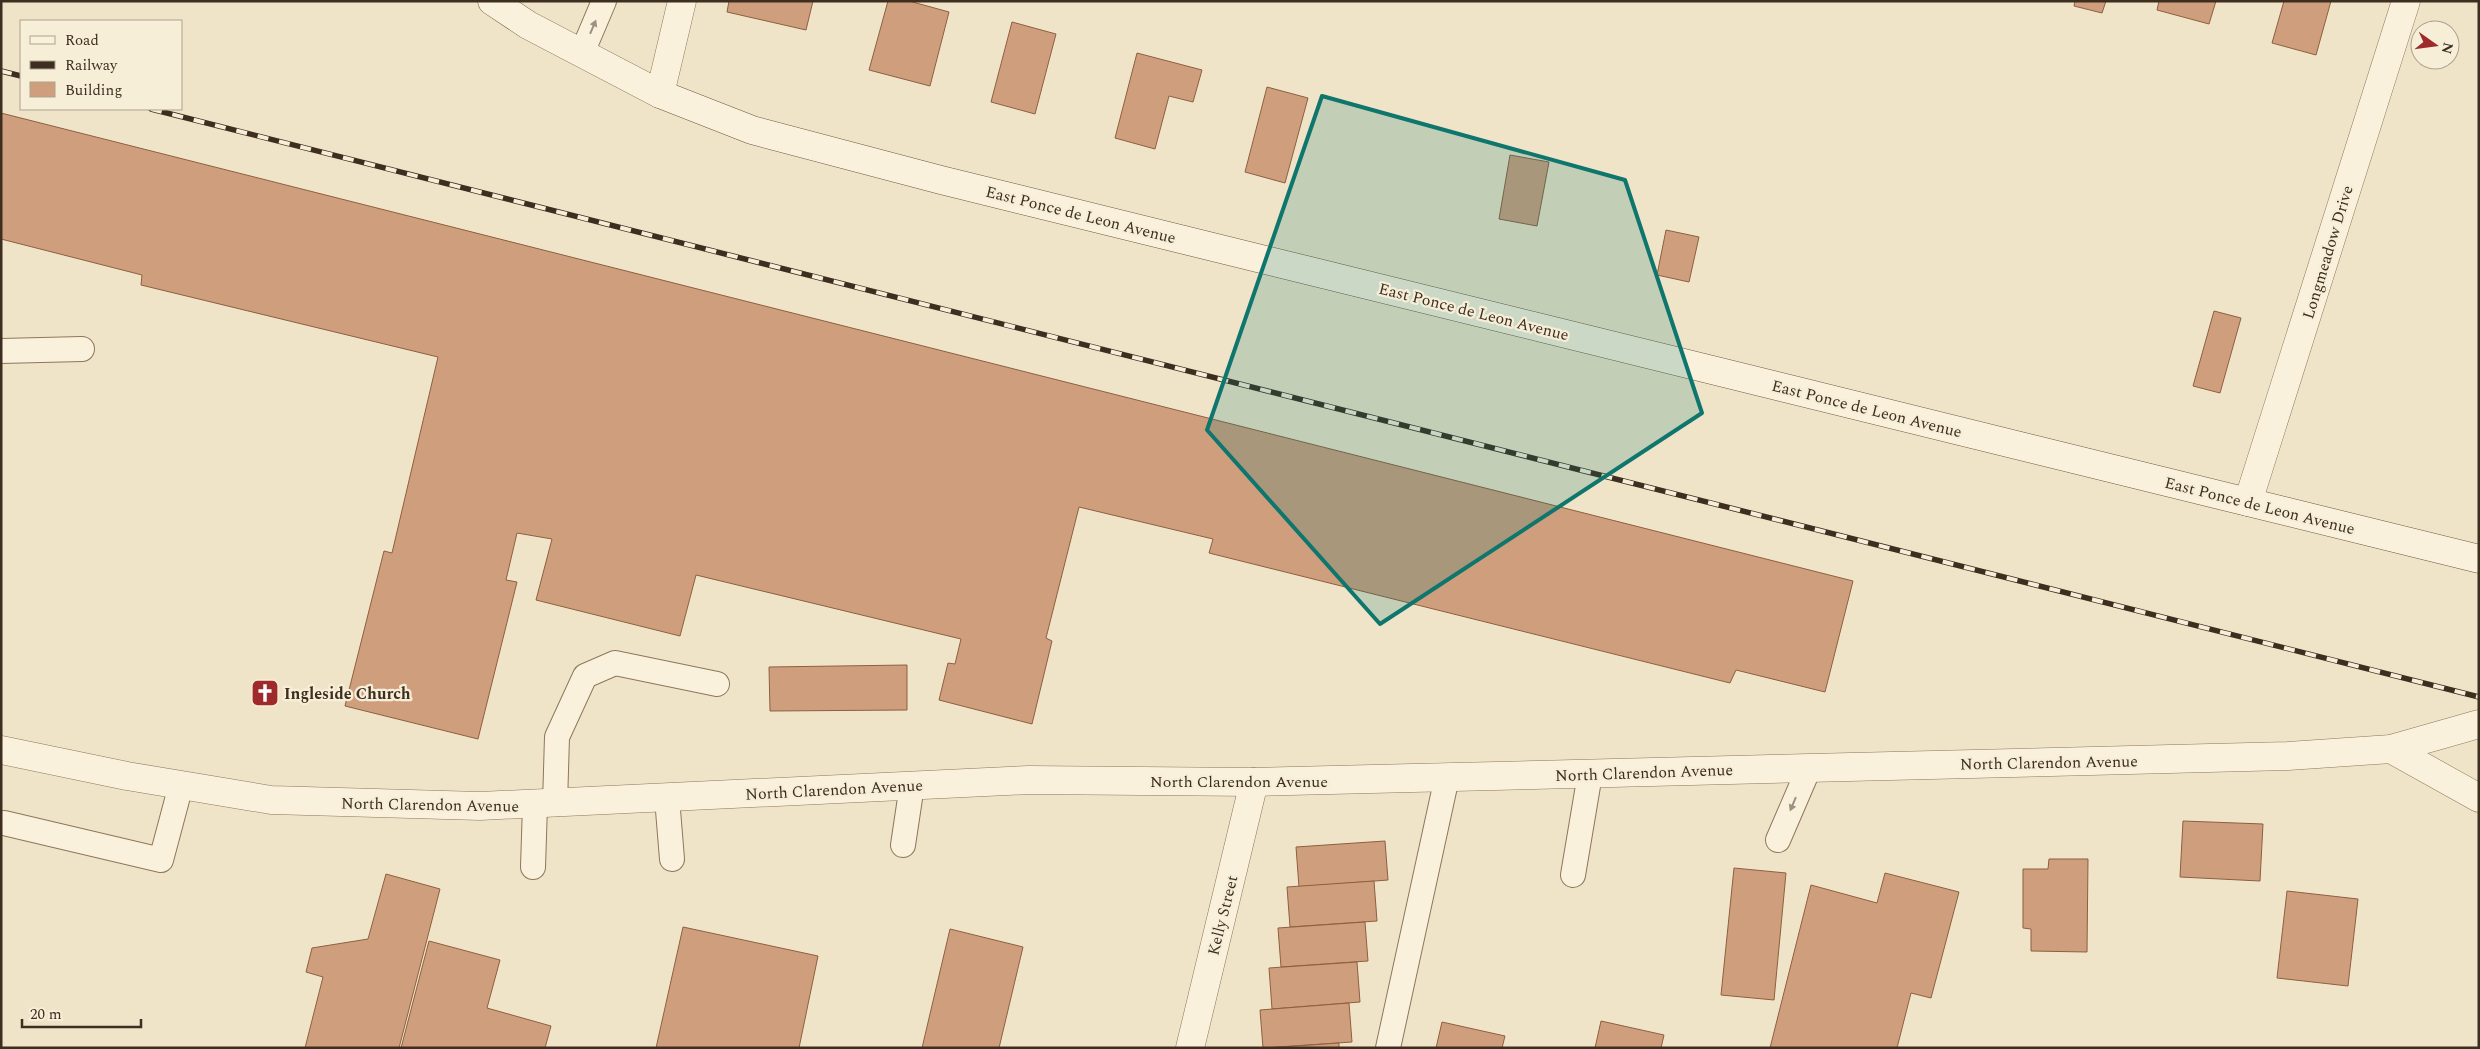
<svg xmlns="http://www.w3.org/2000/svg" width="2480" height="1049" viewBox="0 0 2480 1049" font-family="Spectral,serif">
  <rect width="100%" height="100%" fill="#f0e4c8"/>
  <g fill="#cf9f7d" stroke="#8d5f41">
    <path d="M 729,1 L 813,1 L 806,30 L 727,12 Z"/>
    <path d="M 888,1 L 909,1 L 949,12 L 930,86 L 869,70 Z"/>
    <path d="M 2075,1 L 2106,1 L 2102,13 L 2074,6 Z"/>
    <path d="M 2159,1 L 2216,1 L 2209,24 L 2157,10 Z"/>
    <path d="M 2284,1 L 2331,1 L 2316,55 L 2272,43 Z"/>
    <path d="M 1012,22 L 1056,34 L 1035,114 L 991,102 Z"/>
    <path d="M 1137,53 L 1202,70 L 1193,102 L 1169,96 L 1155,149 L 1115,138 Z"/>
    <path d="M 1267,87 L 1308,98 L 1285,183 L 1245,172 Z"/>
    <path d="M 1,113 L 1853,581 L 1825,692 L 1736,670 L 1730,683 L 1209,553 L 1213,539 L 1079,507 L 1046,638 L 1052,641 L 1032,724 L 939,700 L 948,663 L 955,664 L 961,639 L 696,575 L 680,636 L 536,600 L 552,539 L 517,533 L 506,580 L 517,582 L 478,739 L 345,706 L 384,551 L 392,553 L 438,357 L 141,285 L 142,275 L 1,239 Z"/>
    <path d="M 1510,155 L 1549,162 L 1537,226 L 1499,219 Z"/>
    <path d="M 1666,230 L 1699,237 L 1689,282 L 1657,275 Z"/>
    <path d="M 2214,311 L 2241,318 L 2220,393 L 2193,386 Z"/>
    <path d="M 907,665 L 907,710 L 770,711 L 769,667 Z"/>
    <path d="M 2183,821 L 2263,824 L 2260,881 L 2180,877 Z"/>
    <path d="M 1385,841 L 1388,880 L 1299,887 L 1296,847 Z"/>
    <path d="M 2049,859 L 2088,859 L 2087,952 L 2031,951 L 2031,929 L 2023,928 L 2023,869 L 2048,869 Z"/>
    <path d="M 1734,868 L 1786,873 L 1774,1000 L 1721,995 Z"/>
    <path d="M 1885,873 L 1959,892 L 1931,998 L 1911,993 L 1897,1048 L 1770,1048 L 1811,885 L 1877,903 Z"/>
    <path d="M 386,874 L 440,889 L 399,1048 L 305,1048 L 323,977 L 306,972 L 312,948 L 368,939 Z"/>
    <path d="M 1374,881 L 1377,921 L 1290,927 L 1287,887 Z"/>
    <path d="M 2287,891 L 2358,899 L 2348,986 L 2277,978 Z"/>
    <path d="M 1365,922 L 1368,961 L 1281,967 L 1278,928 Z"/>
    <path d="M 683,927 L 818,956 L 799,1048 L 656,1048 Z"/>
    <path d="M 950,929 L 1023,947 L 999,1048 L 922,1048 Z"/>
    <path d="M 429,941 L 500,960 L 487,1008 L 551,1026 L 545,1048 L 401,1048 Z"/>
    <path d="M 1357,962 L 1360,1002 L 1272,1009 L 1269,968 Z"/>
    <path d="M 1349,1003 L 1352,1042 L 1263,1048 L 1260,1010 Z"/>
    <path d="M 1601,1021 L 1664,1035 L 1661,1048 L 1595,1048 Z"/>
    <path d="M 1442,1022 L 1505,1036 L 1502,1048 L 1436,1048 Z"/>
    <path d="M 1339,1043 L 1339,1048 L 1268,1048 Z"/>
  </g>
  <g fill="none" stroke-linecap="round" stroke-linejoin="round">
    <defs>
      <g id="service">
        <path d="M 582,53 L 604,1"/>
        <path d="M 1,351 L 82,349"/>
        <path d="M 667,798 L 672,859"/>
        <path d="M 555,804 L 557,737 L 585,676 L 615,663 L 717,684"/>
        <path d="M 4,823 L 161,860 L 181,785"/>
        <path d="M 1778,840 L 1809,768"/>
        <path d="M 903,845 L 912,785"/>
        <path d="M 533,867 L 535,805"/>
        <path d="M 1573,875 L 1590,774"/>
        <path d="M 1388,1048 L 1447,777"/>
      </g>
      <g id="minor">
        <path d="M 660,94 L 682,1"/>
        <path d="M 2248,502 L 2406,1"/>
        <path d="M 1190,1048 L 1254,782"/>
      </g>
      <g id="tertiary">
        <path d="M 2391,749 L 2479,798"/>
        <path d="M 1,750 L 127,776 L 271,800 L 480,806 L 1029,780 L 1254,782 L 2288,756 L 2391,749 L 2479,724"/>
      </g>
      <path id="secondary" d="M 492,1 L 528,25 L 660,94 L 752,130 L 941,180 L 2479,559"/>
    </defs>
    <use href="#service" stroke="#8d765c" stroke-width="26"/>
    <use href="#minor" stroke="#8d765c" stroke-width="29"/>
    <use href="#tertiary" stroke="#8d765c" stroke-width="29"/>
    <use href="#secondary" stroke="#6f573f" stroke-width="29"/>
    <use href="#service" stroke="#faf1dc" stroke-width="24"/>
    <use href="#minor" stroke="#faf1dc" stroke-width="28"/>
    <use href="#tertiary" stroke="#faf1dc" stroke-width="28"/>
    <use href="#secondary" stroke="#faf1dc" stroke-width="28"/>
    <defs>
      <g id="rail">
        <path d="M 1,71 L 21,76"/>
        <path d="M 151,109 L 2479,697"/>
      </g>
    </defs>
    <use href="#rail" stroke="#3d2e20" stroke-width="5.5"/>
    <use href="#rail" stroke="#f7eed8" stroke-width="4" stroke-dasharray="11" stroke-linecap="butt"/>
  </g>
  <defs><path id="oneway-solid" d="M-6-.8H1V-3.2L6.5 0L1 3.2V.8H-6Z" transform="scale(1.25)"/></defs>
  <g fill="#9c907e">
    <use href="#oneway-solid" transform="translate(593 27) rotate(-67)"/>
    <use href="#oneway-solid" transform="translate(1793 804) rotate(113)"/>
  </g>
  <path fill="#0f766e" fill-opacity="0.2" stroke="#0f766e" stroke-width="4" stroke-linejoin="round" d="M 1322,96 L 1625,180 L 1702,413 L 1380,624 L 1207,430 Z"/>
  <defs>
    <symbol id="church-square" viewBox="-11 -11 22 22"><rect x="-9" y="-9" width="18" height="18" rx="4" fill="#9e2a2b" stroke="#f7eed8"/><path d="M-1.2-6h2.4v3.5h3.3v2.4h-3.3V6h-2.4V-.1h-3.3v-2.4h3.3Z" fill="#fff"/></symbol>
  </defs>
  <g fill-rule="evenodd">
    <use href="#church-square" x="249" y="677" width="32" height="32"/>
  </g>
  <g text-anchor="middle" stroke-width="4.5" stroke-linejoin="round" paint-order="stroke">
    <g font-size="16" fill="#3d2e20" stroke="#f7eed8">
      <text transform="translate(1081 214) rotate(14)" y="6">East Ponce de Leon Avenue</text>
      <text transform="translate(2327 252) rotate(-73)" y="6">Longmeadow Drive</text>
      <text transform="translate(1474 311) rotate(14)" y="6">East Ponce de Leon Avenue</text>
      <text transform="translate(1867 408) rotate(14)" y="6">East Ponce de Leon Avenue</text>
      <text transform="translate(2260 505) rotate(14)" y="6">East Ponce de Leon Avenue</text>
      <text transform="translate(2049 762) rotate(-1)" y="6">North Clarendon Avenue</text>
      <text transform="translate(1644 772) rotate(-2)" y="6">North Clarendon Avenue</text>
      <text x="1239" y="787">North Clarendon Avenue</text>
      <text transform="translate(834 789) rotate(-3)" y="6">North Clarendon Avenue</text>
      <text transform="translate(430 804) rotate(1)" y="6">North Clarendon Avenue</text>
      <text transform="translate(1222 915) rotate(-76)" y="6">Kelly Street</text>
    </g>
    <g font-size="16" font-weight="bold" fill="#3d2e20" stroke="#f7eed8" text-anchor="start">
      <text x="284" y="699">Ingleside Church</text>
    </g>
  </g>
  <rect width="2480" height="1049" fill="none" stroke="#3d2e20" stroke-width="5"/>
  <rect x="20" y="20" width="162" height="90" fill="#f7eed8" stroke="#ada18e"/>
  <rect x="30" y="36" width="25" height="8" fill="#faf1dc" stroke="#ada18e"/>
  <text x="65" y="45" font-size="15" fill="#3d2e20">Road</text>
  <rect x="30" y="61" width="25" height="8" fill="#3d2e20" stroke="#ada18e"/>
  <text x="65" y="70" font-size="15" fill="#3d2e20">Railway</text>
  <rect x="30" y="82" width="25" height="15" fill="#cf9f7d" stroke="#ada18e"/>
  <text x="65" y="95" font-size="15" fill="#3d2e20">Building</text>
  <g transform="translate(2435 45) rotate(104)"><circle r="24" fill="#f7eed8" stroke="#ada18e"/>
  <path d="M0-4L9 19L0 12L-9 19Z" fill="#9e2a2b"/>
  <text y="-8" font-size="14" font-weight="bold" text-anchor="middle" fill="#3d2e20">N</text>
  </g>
  <path d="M22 1019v8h119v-8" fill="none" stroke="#3d2e20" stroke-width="2.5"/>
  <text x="30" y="1019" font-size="15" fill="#3d2e20" stroke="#f7eed8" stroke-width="4" paint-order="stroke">20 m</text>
</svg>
